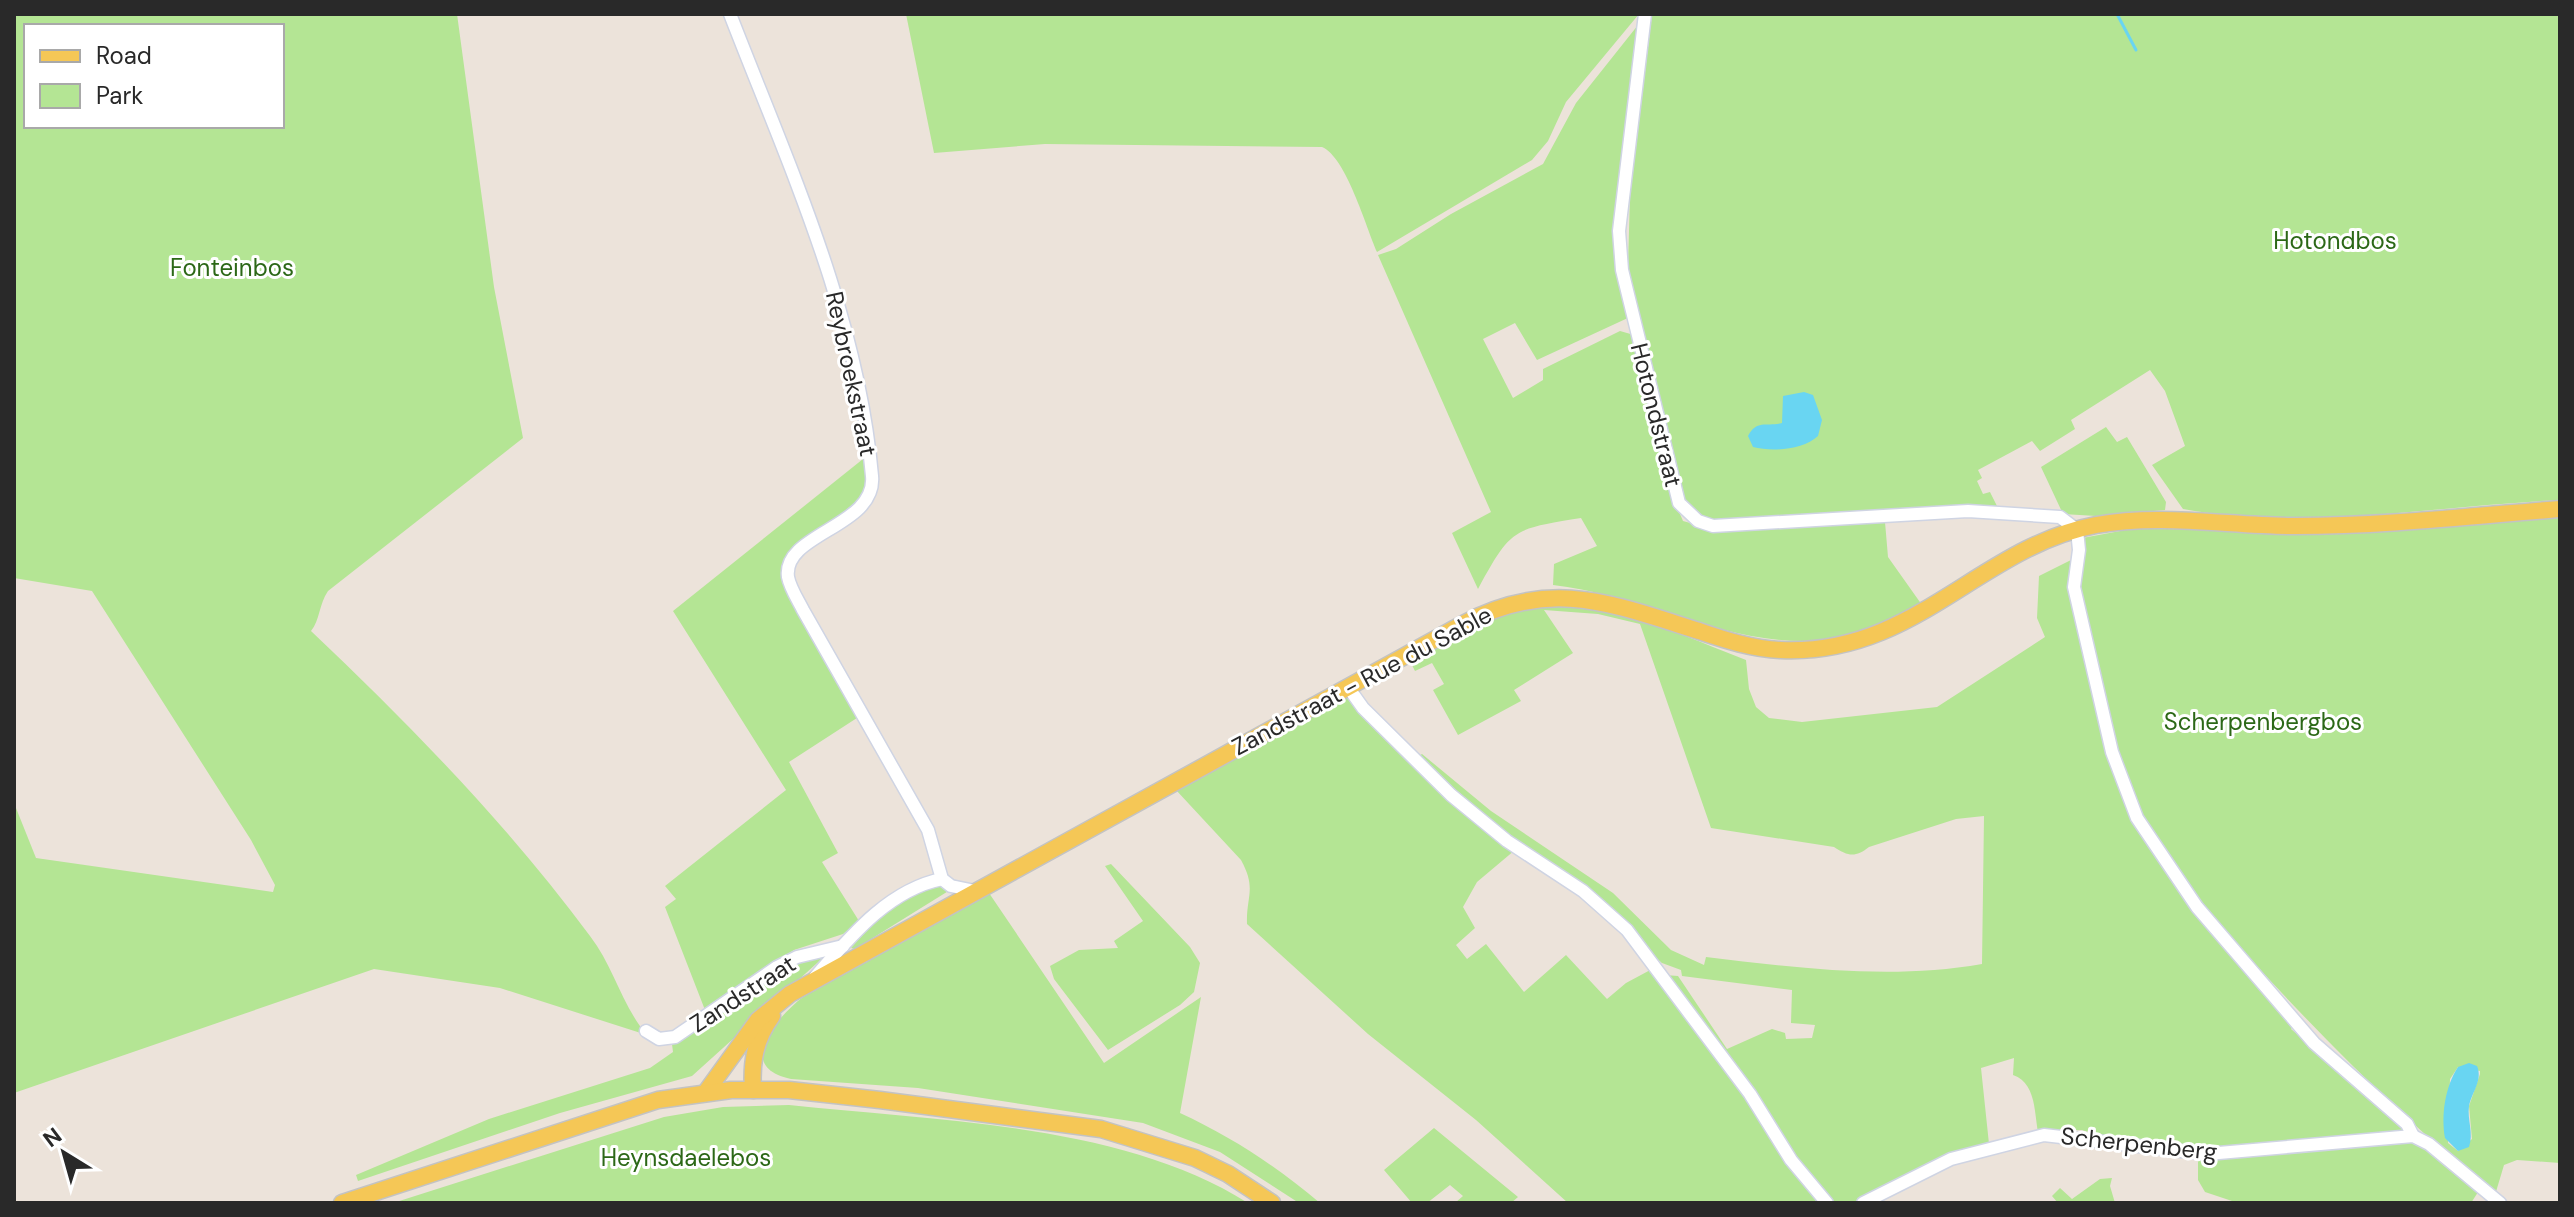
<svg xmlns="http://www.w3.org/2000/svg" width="2574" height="1217" viewBox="0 0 2574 1217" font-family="'DM Sans',sans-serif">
  <rect width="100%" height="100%" fill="#ece3da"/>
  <g fill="#b4e594" fill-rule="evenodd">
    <path d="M 14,14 L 457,14 L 494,287 L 523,438 L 328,591 C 319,604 320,620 311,631 C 411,726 508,825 590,936 C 614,967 622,1006 647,1035 L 500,988 L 374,969 L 14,1093 L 14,803 L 36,858 L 273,892 L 275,885 L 251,840 L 92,591 L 14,578 ZM 26,26 L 282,26 L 282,126 L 26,126 Z"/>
    <path d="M 906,14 L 1639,14 L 1566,102 L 1548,141 L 1532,160 L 1377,252 C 1366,227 1346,157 1322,147 L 1045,144 L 934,153 Z"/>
    <path d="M 1652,14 L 2560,14 L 2560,500 C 2434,506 2309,531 2183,509 L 2152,465 L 2185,446 L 2165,391 L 2150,370 L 2071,420 L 2075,429 L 2040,451 L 2032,441 L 1978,470 L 1982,478 L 1977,481 L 1983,494 L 1990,492 L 1997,506 L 1741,523 L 1703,520 L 1682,497 L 1628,266 L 1630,196 Z"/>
    <path d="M 1642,20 L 1621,188 L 1630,317 L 1537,360 L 1515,323 L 1483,339 L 1513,398 L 1543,380 L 1543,369 L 1620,331 L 1634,335 L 1674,500 L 1683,521 L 1715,530 L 1751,530 L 1885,522 L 1888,557 L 1922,605 C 1890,621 1859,637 1824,640 C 1731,649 1644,595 1553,585 L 1554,564 L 1597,546 L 1581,518 C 1513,529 1511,528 1478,589 L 1452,533 L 1491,512 L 1378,255 L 1396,249 L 1451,214 L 1543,164 L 1576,103 Z"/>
    <path d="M 2106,427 L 2117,442 L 2127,437 L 2166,502 L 2165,510 L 2096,516 L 2063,514 L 2041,467 Z"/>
    <path d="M 868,455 L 865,498 L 785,565 L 860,716 L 789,762 L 838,853 L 822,862 L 859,921 L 843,934 L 794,950 L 705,1010 L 665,907 L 676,899 L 665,886 L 786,790 L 673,611 Z"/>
    <path d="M 2560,518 L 2560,1163 L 2517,1160 L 2504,1165 L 2495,1195 C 2401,1117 2316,1032 2234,941 L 2295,1024 L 2291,1029 L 2405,1126 L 2405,1132 L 2195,1151 L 2130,1142 L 2081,1130 L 2038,1132 C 2034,1111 2036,1083 2013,1075 L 2014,1058 L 1981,1068 L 1989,1144 L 1955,1154 L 1855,1203 L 1835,1203 L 1822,1190 L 1825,1203 L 1568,1203 L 1476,1120 L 1368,1034 L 1247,924 C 1246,896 1257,889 1241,860 L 1176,790 L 1348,696 L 1515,850 L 1477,882 L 1463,907 L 1475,928 L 1456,945 L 1467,959 L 1486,944 L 1524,992 L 1566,955 L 1607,999 L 1626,983 L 1654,968 L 1665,975 L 1678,976 L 1727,1049 L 1772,1029 L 1785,1033 L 1786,1039 L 1812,1038 L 1815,1025 L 1791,1023 L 1792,990 L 1682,976 L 1681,970 L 1662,963 L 1417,757 L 1422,754 L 1491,811 L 1613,893 L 1671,950 L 1704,965 L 1706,957 C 1798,968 1891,980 1982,964 L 1984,816 L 1956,819 L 1869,847 C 1855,858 1848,856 1834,847 L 1711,828 L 1640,624 L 1598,614 L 1544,610 L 1573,653 L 1514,690 L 1521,701 L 1458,735 L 1433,690 L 1444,684 L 1432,663 L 1415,671 L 1410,661 C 1442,644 1474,622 1509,613 C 1591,592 1671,631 1746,660 L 1749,689 L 1756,707 L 1769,718 L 1802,722 L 1937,707 L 2045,637 L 2037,618 L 2039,576 L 2075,558 L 2077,539 L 2142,527 L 2307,534 ZM 2458,1067 L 2480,1071 L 2480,1074 L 2469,1106 L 2472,1139 L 2458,1151 L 2448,1143 L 2450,1079 Z"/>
    <path d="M 1111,864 L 1190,947 L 1200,963 L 1194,992 L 1180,1005 L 1108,1050 L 1054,979 L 1050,966 L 1079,950 L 1118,948 L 1114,941 L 1143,921 L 1105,866 Z"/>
    <path d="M 939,883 L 950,890 L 855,949 L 851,948 L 889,905 Z"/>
    <path d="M 989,893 L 1104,1063 L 1201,997 L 1180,1113 C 1232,1137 1276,1166 1320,1203 L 1299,1203 L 1220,1152 L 1143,1123 L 918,1088 L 791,1079 C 733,1067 777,1017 803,997 Z"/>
    <path d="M 826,955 L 692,1076 L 560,1113 L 358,1181 L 356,1175 L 489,1119 L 650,1068 L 673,1052 L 672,1044 L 783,967 Z"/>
    <path d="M 789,1105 C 935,1121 1122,1123 1248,1203 L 393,1203 L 664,1117 L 723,1107 Z"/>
    <path d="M 1434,1128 L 1518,1197 L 1511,1203 L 1455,1203 L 1463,1196 L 1450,1185 L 1427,1203 L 1412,1203 L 1384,1170 Z"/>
    <path d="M 2411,1137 L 2480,1189 L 2471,1203 L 2238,1203 L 2205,1192 L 2198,1180 L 2198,1161 Z"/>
    <path d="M 2112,1178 L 2110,1186 L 2115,1203 L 2058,1203 L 2052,1196 L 2060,1188 L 2072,1199 L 2100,1179 Z"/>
  </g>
  <g fill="#69d5f2">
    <path d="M 1804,392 L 1813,395 L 1822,420 L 1818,436 C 1803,450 1772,452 1753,447 L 1748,436 C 1757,419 1766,427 1782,423 L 1783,396 Z"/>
    <path d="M 2469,1063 L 2477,1066 C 2483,1080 2472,1092 2469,1106 C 2467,1120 2474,1133 2469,1147 L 2458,1151 L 2445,1138 C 2441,1115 2445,1087 2458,1067 Z"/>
  </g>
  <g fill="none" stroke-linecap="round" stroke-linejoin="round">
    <path stroke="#69d5f2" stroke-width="3" d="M 2117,14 L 2136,50"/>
    <defs>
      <g id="minor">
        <path d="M 730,14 C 788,164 858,314 872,476 C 877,527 782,533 788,577 C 790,588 798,600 803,610 L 928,830 L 942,879 L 951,886 L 975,891"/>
        <path d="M 1645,14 L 1619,231 L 1622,270 L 1679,503 L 1698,521 L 1713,526 L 1968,511 L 2060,517 L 2077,530 L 2079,550 L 2074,587 L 2112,752 L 2137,818 L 2197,907 L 2314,1043 L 2407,1124 L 2413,1136"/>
        <path d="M 1348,687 L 1363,708 L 1451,795 L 1507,841 L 1583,891 L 1627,930 L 1750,1094 L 1791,1160 L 1827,1203"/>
        <path d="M 815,977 C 850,937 888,890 942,879"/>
        <path d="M 646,1031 L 659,1039 L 675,1037 L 777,967 L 797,957 L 843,946"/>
        <path d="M 1863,1203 L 1951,1159 L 2044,1135 L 2207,1154 L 2413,1136 L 2429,1144 L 2500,1203"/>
      </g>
      <g id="major">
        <path d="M 753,1090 C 751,1063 755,1039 772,1016"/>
        <path d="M 706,1092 L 758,1020 L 790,994 L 1461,625 C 1549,577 1610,603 1699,631 C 1725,640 1753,649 1781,650 C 1915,656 1979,547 2096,525 C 2161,513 2230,526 2295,526 C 2383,526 2472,516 2560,509"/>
        <path d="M 342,1203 L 658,1100 L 731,1090 L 789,1090 L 880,1100 L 1101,1129 L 1195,1158 L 1228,1174 L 1272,1203"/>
      </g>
    </defs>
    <use href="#minor" stroke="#cfd4e3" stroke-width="15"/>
    <use href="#major" stroke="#c3c3c3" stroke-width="19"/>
    <use href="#minor" stroke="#fff" stroke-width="12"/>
    <use href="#major" stroke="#f5c756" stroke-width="16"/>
  </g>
  <g text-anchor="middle" stroke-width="6" stroke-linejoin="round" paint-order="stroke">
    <g font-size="24" fill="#2c6817" stroke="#fff">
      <text x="2335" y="249">Hotondbos</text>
      <text x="232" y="276">Fonteinbos</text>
      <text x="2263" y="730">Scherpenbergbos</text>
      <text x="686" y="1166">Heynsdaelebos</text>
    </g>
    <g font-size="24" fill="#292929" stroke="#fff">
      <text transform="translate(851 374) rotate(78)" y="8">Reybroekstraat</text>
      <text transform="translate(1656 415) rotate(76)" y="8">Hotondstraat</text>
      <text transform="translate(1362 681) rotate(-28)" y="8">Zandstraat - Rue du Sable</text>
      <text transform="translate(743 994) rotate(-33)" y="8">Zandstraat</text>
      <text transform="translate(2139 1144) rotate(6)" y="8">Scherpenberg</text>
    </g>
  </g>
  <rect width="2574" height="1217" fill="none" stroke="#292929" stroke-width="32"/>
  <rect x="24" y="24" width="260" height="104" fill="#ffffff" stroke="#a9a9a9" stroke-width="2"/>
  <rect x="40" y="50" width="40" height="12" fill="#f5c756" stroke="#a9a9a9" stroke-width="2"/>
  <text x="96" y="64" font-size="24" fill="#292929">Road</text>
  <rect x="40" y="84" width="40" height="24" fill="#b4e594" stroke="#a9a9a9" stroke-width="2"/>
  <text x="96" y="104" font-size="24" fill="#292929">Park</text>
  <g transform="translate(64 1153) rotate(323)" stroke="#ffffff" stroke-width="6" paint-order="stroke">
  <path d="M0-6L14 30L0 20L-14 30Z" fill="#292929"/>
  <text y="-12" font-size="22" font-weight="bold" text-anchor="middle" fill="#292929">N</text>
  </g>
</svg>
